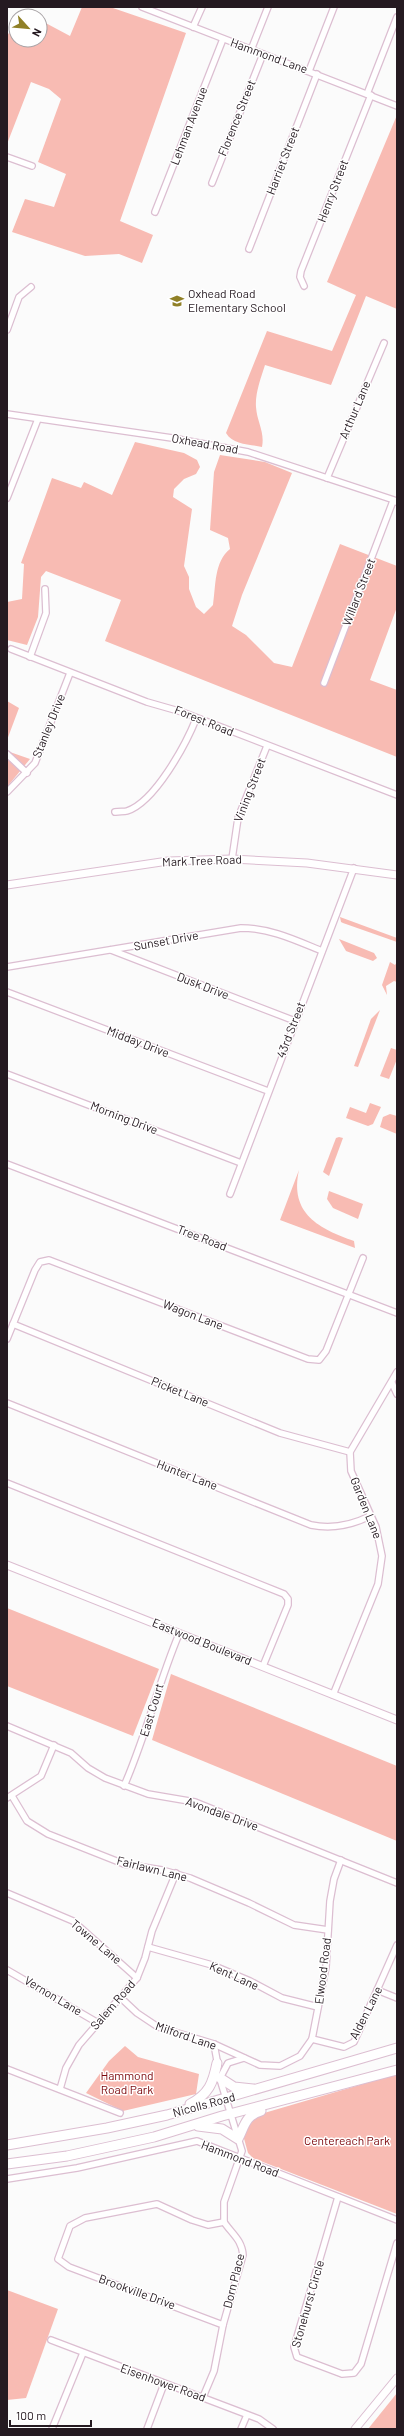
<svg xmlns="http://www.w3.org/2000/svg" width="404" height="2436" viewBox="0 0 404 2436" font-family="Barlow,sans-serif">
  <rect width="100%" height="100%" fill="#fbfbfb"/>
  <g fill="#f8bbb3">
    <path d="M 82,7 L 110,7 L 186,33 L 120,221 L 153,235 L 142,263 L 119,254 L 85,256 L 12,232 L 25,199 L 54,207 L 66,174 L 38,162 L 61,99 L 49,89 L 31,82 L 7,144 L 7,36 L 16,22 L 16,40 L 40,40 L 40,20 L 70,36 Z"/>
    <path d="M 397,115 L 397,309 L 366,296 L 331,385 L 265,365 C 261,378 255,393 256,407 C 257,422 265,432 262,447 C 249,444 233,445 226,433 L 267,331 L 332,351 L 356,295 L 327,282 Z"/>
    <path d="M 135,442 L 184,453 L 197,460 L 200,467 L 196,474 L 184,479 L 174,489 L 173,497 L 192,509 L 184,566 L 189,577 L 189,589 L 196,607 L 204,614 L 213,605 C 216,585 214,562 230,549 L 228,538 L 210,530 L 214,472 L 220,455 L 265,462 L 292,473 L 242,595 L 232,626 L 246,635 L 274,663 L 292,667 L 340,544 L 397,566 L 397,607 L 370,680 L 397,690 L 397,757 L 105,641 L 121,600 L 46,571 L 41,577 L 38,617 L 27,645 L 7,640 L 7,602 L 22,599 L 24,564 L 21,563 L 52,478 L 81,488 L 84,482 L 112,495 Z"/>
    <path d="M 7,701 L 19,708 L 7,740 Z"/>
    <path d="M 7,751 L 30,759 L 7,787 Z"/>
    <path d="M 340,917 L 397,938 L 397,942 L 343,923 L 341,922 Z"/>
    <path d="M 339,939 L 374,953 L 377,958 L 373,961 L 346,951 Z"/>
    <path d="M 390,962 L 395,965 L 397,962 L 397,982 L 394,981 L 386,986 L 387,995 L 382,985 Z"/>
    <path d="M 380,1010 L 358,1067 L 354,1066 L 371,1019 Z"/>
    <path d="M 391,1048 L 397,1050 L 397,1059 L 389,1079 L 380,1076 Z"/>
    <path d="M 370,1103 L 381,1107 L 373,1124 L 368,1126 L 346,1118 L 350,1107 L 366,1113 Z"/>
    <path d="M 390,1114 L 397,1116 L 397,1134 L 380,1127 L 383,1117 Z"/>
    <path d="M 339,1137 L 343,1138 L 329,1176 L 323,1172 L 336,1138 Z"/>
    <path d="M 299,1170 C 289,1214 320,1229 354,1241 L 355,1248 L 280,1220 Z"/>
    <path d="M 329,1191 L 363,1204 L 358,1219 L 333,1208 L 327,1199 Z"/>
    <path d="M 7,1608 L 159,1669 L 133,1736 L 7,1686 Z"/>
    <path d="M 171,1674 L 397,1766 L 397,1841 L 152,1740 Z"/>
    <path d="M 125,2046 L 138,2057 L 199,2074 L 196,2094 L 123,2111 L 86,2093 L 109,2061 Z"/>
    <path d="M 397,2074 L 397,2214 L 253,2158 L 248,2153 L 243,2135 L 251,2117 Z"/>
    <path d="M 7,2290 L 58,2309 L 26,2398 L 7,2400 Z"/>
    <path d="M 397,2393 L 397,2429 L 368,2429 Z"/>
  </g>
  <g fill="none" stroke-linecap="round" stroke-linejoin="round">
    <defs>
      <g id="minor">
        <path d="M 142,7 L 397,106"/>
        <path d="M 193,27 L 202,7"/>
        <path d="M 251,50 L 268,7"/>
        <path d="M 309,71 L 334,7"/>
        <path d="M 367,94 L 397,17"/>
        <path d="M 7,157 L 32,166"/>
        <path d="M 212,183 L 263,54"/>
        <path d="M 155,212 L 223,39"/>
        <path d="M 249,249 L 317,74"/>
        <path d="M 304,286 L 300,277 L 301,271 L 371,95"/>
        <path d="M 7,330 L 19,297 L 31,287"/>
        <path d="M 7,414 L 172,438 L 248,452 L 397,501"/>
        <path d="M 327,478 L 384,343"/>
        <path d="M 7,498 L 38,419"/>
        <path d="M 11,649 L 147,702 L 182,712 L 397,795"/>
        <path d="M 30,657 L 46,613 L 45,589"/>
        <path d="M 324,683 L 393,501 L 396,502"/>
        <path d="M 7,754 L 27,773"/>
        <path d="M 7,792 L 35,763 L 70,673"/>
        <path d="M 115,812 C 119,811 124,812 127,811 C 155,802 186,744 196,719"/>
        <path d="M 232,859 L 238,818 L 267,746"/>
        <path d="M 111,950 L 295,1021"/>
        <path d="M 7,967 L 241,928 C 270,928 295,940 322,951"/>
        <path d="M 7,992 L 268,1091"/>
        <path d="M 7,1074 L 241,1163"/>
        <path d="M 7,1164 L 397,1313"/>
        <path d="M 230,1194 L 354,868"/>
        <path d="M 13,1324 L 280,1433 L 350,1452"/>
        <path d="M 7,1339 L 35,1270 L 40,1262 L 49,1260 L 308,1359 L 319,1360 L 326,1351 L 363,1258"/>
        <path d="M 392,1383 L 397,1394"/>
        <path d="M 7,1403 L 311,1525 C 331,1529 352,1525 370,1516"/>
        <path d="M 7,1483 L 284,1594 L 288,1599 L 288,1605 L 263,1666"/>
        <path d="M 333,1695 L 378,1584 L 382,1556 L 376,1527 L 351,1471 L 350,1452 L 397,1372"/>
        <path d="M 7,1726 L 71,1753 L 88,1768 L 105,1778 L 148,1794 L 195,1802 L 397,1883"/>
        <path d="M 124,1786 C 146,1736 158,1684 179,1634"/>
        <path d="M 12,1796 L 27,1821 L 48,1834 L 124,1864 L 162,1870 L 190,1878 L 249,1903 L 294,1925 L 328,1930"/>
        <path d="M 7,1798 L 41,1776 L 54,1745"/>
        <path d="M 7,1893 L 73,1921 L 137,1978"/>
        <path d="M 148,1947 L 212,1965 L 250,1981 L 282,1998 L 318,2007"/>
        <path d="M 7,1970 L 98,2023"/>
        <path d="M 377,1990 L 397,1998"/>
        <path d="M 121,1998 L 137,2013 L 158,2027 L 214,2044 L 260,2065 L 280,2066 L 300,2056 L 312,2039 L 326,1967 L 330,1901 L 334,1879 L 341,1860"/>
        <path d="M 312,2039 L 344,2047 L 354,2042 L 397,1945"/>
        <path d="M 214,2044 L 218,2066"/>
        <path d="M 7,2069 L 120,2113"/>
        <path d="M 220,2078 L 228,2063 L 244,2058"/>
        <path d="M 60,2089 L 66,2068 L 79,2045 L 137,1978 L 145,1958 L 152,1931 L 176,1873"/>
        <path d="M 7,2179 L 77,2168 L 197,2141 L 397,2220"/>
        <path d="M 338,2197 L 294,2347 L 297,2357 L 342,2374 L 354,2373 L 361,2364 L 397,2243"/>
        <path d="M 223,2325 L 69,2267 L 58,2259 L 70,2226 L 85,2218 L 157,2204 L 192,2220 L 208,2225 L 224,2222"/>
        <path d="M 51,2340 L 259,2419 L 273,2429"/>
        <path d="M 203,2397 L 214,2371 L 223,2325 L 243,2255 C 242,2240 232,2234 224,2222 L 224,2202 L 242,2151 L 220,2079"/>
        <path d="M 52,2429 L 83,2353"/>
        <path d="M 147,2429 L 164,2384"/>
        <path d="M 241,2429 L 247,2415"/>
      </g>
      <g id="tertiary">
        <path d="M 7,885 L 168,861 L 232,859 L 307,863 L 397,875"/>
        <path d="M 7,1565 L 397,1720"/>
        <path d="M 355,2429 L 397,2378"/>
      </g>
      <g id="trunk">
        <path d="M 220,2078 L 234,2087 L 253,2089"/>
        <path d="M 190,2104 C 209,2094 213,2083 217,2063"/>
        <path d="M 198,2126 L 222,2129 L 238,2139 C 245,2125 245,2116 261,2111"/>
        <path d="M 7,2145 L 107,2128 L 167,2115 L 397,2048"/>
        <path d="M 7,2164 L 67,2156 L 154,2137 L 222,2116 L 397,2070"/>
      </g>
    </defs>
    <use href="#minor" stroke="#dcbed1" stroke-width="8"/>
    <use href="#tertiary" stroke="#dcbed1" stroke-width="9"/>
    <use href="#trunk" stroke="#dcbed1" stroke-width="11"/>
    <use href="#minor" stroke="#fff" stroke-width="5.5"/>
    <use href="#tertiary" stroke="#fff" stroke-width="7"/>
    <use href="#trunk" stroke="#fff" stroke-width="9"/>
  </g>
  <defs>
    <symbol id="school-bare" viewBox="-9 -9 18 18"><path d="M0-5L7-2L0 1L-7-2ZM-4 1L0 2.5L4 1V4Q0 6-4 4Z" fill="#908027" stroke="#fff" stroke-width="2.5" paint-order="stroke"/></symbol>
  </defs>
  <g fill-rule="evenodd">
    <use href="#school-bare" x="167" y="291" width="20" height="20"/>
  </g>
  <g text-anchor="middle" stroke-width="3" stroke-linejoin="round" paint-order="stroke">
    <g font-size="12" fill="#251a21" stroke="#fff">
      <text transform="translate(269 56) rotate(20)" y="4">Hammond Lane</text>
      <text transform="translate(237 118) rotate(-68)" y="4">Florence Street</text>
      <text transform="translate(189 126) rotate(-69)" y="4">Lehman Avenue</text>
      <text transform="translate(283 161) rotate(-69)" y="4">Harriet Street</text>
      <text transform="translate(333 191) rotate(-69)" y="4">Henry Street</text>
      <text transform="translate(355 410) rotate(-67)" y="4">Arthur Lane</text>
      <text transform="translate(205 444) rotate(10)" y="4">Oxhead Road</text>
      <text transform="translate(359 592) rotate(-69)" y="4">Willard Street</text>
      <text transform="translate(204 721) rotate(22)" y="4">Forest Road</text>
      <text transform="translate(49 726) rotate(-68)" y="4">Stanley Drive</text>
      <text transform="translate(250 790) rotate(-69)" y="4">Vining Street</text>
      <text transform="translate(202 861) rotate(-2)" y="4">Mark Tree Road</text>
      <text transform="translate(166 941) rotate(-10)" y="4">Sunset Drive</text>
      <text transform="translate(203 986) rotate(21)" y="4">Dusk Drive</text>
      <text transform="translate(291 1030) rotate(-69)" y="4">43rd Street</text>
      <text transform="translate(138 1042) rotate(21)" y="4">Midday Drive</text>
      <text transform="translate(124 1118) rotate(21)" y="4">Morning Drive</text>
      <text transform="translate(202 1238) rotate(21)" y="4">Tree Road</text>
      <text transform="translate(193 1315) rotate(21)" y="4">Wagon Lane</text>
      <text transform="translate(180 1392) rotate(22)" y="4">Picket Lane</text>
      <text transform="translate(187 1475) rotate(21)" y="4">Hunter Lane</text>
      <text transform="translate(366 1508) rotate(68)" y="4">Garden Lane</text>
      <text transform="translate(202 1642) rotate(22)" y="4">Eastwood Boulevard</text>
      <text transform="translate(152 1710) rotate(-73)" y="4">East Court</text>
      <text transform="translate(222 1814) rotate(20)" y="4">Avondale Drive</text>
      <text transform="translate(152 1869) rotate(14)" y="4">Fairlawn Lane</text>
      <text transform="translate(96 1942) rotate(40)" y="4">Towne Lane</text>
      <text transform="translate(323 1971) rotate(-83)" y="4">Elwood Road</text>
      <text transform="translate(234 1976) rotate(24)" y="4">Kent Lane</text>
      <text transform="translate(53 1996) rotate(31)" y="4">Vernon Lane</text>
      <text transform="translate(113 2005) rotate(-49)" y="4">Salem Road</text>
      <text transform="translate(366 2013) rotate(-63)" y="4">Alden Lane</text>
      <text transform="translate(186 2036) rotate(19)" y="4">Milford Lane</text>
      <text transform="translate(204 2105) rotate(-15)" y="4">Nicolls Road</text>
      <text transform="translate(240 2159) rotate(21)" y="4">Hammond Road</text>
      <text transform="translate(234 2281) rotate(-76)" y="4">Dorn Place</text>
      <text transform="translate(137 2292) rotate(20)" y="4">Brookville Drive</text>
      <text transform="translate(308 2304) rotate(-74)" y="4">Stonehurst Circle</text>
      <text transform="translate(163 2383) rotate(20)" y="4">Eisenhower Road</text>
    </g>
    <g font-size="12" fill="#251a21" stroke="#fff" text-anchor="start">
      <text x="188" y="298">Oxhead Road<tspan x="188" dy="14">Elementary School</tspan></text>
    </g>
    <g font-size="12" fill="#7b050a" stroke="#fff">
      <text x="127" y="2080">Hammond<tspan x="127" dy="14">Road Park</tspan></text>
      <text x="347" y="2145">Centereach Park</text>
    </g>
  </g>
  <rect width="404" height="2436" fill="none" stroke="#251a21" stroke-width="16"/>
  <g transform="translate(28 28) rotate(117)"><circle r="19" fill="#ffffff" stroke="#a8a3a6"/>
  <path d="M0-3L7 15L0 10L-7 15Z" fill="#908027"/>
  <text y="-6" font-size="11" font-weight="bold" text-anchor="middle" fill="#251a21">N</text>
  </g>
  <path d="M10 2420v6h81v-6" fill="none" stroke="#251a21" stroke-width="2"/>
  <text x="16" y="2420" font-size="12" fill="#251a21" stroke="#ffffff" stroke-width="3" paint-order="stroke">100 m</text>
</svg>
